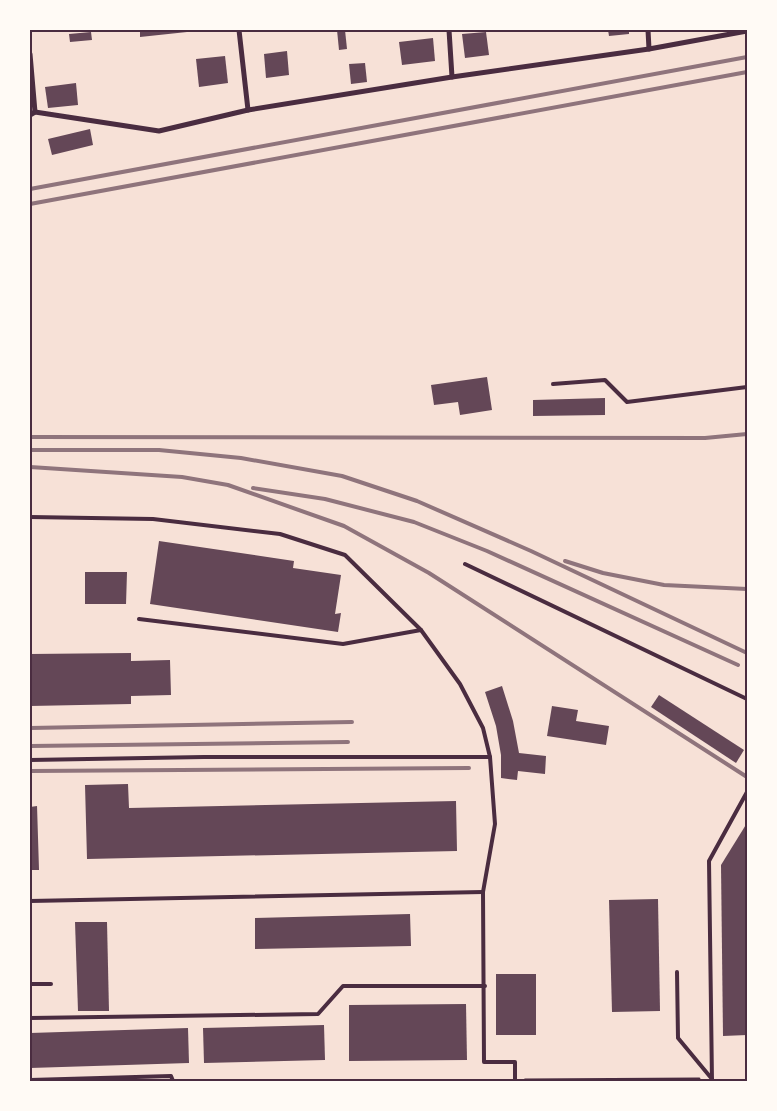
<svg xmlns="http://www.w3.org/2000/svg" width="777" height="1111" viewBox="0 0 777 1111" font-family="'PT Sans Narrow',sans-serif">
  <rect width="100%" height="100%" fill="#f7e1d7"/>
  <g fill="#644757">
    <path d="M 140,30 L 187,30 L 187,32 L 140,37 Z"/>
    <path d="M 337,30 L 345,30 L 347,49 L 339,50 Z"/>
    <path d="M 608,30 L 629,30 L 629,34 L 609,36 Z"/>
    <path d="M 91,32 L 92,40 L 70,42 L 69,34 Z"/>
    <path d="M 486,32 L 489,55 L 465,58 L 462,34 Z"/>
    <path d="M 433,38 L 435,61 L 402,65 L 399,42 Z"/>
    <path d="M 287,51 L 289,75 L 266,78 L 264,54 Z"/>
    <path d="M 225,56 L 228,83 L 199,87 L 196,59 Z"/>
    <path d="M 365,63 L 367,82 L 351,84 L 349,64 Z"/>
    <path d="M 76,83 L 78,105 L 48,108 L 45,87 Z"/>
    <path d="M 90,129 L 93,145 L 52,155 L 48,139 Z"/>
    <path d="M 487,377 L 492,410 L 460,415 L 458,402 L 434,405 L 431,385 Z"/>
    <path d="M 605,398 L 605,415 L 533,416 L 533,400 Z"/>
    <path d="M 159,541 L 294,561 L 293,568 L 341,575 L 335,614 L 341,613 L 338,632 L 150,604 Z"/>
    <path d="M 85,572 L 127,572 L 126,604 L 85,604 Z"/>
    <path d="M 131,653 L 131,661 L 170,660 L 171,695 L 131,696 L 131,704 L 30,706 L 30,654 Z"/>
    <path d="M 502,686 L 513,721 L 519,753 L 546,756 L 545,774 L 518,771 L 517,780 L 501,778 L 501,755 L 496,726 L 485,692 Z"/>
    <path d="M 659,695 L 744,750 L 736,763 L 651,707 Z"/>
    <path d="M 552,706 L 578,710 L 576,721 L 609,726 L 606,745 L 547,736 Z"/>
    <path d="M 128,784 L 129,808 L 456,801 L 457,851 L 87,859 L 85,785 Z"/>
    <path d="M 37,806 L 39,870 L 30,870 L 30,807 Z"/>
    <path d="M 747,823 L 747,1035 L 723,1036 L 721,865 Z"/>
    <path d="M 658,899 L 660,1011 L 612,1012 L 609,900 Z"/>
    <path d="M 410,914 L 411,946 L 255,949 L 255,918 Z"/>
    <path d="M 75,922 L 107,922 L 109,1011 L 78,1011 Z"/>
    <rect x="496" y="974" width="40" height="61"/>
    <path d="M 466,1004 L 467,1060 L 349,1061 L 349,1005 Z"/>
    <path d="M 324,1025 L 325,1060 L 204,1063 L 203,1028 Z"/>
    <path d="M 188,1028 L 189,1063 L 30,1068 L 30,1033 Z"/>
  </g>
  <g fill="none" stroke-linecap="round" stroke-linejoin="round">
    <g stroke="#4a2c40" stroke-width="3">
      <path d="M 525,1080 L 699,1079"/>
      <path d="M 492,1081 L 506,1081"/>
    </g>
    <g stroke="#4a2c40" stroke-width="4">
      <path d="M 553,384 L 605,380 L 627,402 L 747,387"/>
      <path d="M 30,517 L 153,519 L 280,534 L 345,555 L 421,630 L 460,684 L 483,728 L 490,757 L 495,824 L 483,892 L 484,1062 L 515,1062 L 515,1081"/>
      <path d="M 465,564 L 747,699"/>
      <path d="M 139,619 L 343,644 L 421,630"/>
      <path d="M 30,760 L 204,757 L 490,757"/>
      <path d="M 30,901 L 483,892"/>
      <path d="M 677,972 L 678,1038 L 712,1079"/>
      <path d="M 30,984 L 51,984"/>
      <path d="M 30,1018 L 318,1014 L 343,986 L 485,986"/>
      <path d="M 30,1080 L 171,1076 L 173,1081"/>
      <path d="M 712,1081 L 709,861 L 747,792"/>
    </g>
    <g stroke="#4a2c40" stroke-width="5">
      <path d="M 239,30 L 248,110"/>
      <path d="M 449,30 L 452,77"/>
      <path d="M 648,30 L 649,49"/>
      <path d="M 30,54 L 35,112"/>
      <path d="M 30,115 L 35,112 L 159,131 L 248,110 L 452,77 L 649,49 L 747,31"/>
    </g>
    <g stroke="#8f747c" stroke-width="4">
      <path d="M 30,189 L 747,57"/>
      <path d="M 30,204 L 747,72"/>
      <path d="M 30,437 L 705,438 L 747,434"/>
      <path d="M 30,450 L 159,450 L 241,458 L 342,476 L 417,501 L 531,551 L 747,653"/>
      <path d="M 30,467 L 182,477 L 228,485 L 344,526 L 429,573 L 747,777"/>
      <path d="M 253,488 L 325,499 L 414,522 L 487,551 L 738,665"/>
      <path d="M 565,561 L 603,573 L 664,585 L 747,589"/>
      <path d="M 30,728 L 352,722"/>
      <path d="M 30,746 L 348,742"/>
      <path d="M 30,771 L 469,768"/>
    </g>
  </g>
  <rect width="777" height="1111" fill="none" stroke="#fffaf5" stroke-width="62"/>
  <rect x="31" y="31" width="715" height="1049" fill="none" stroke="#4a2c40" stroke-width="2"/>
</svg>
